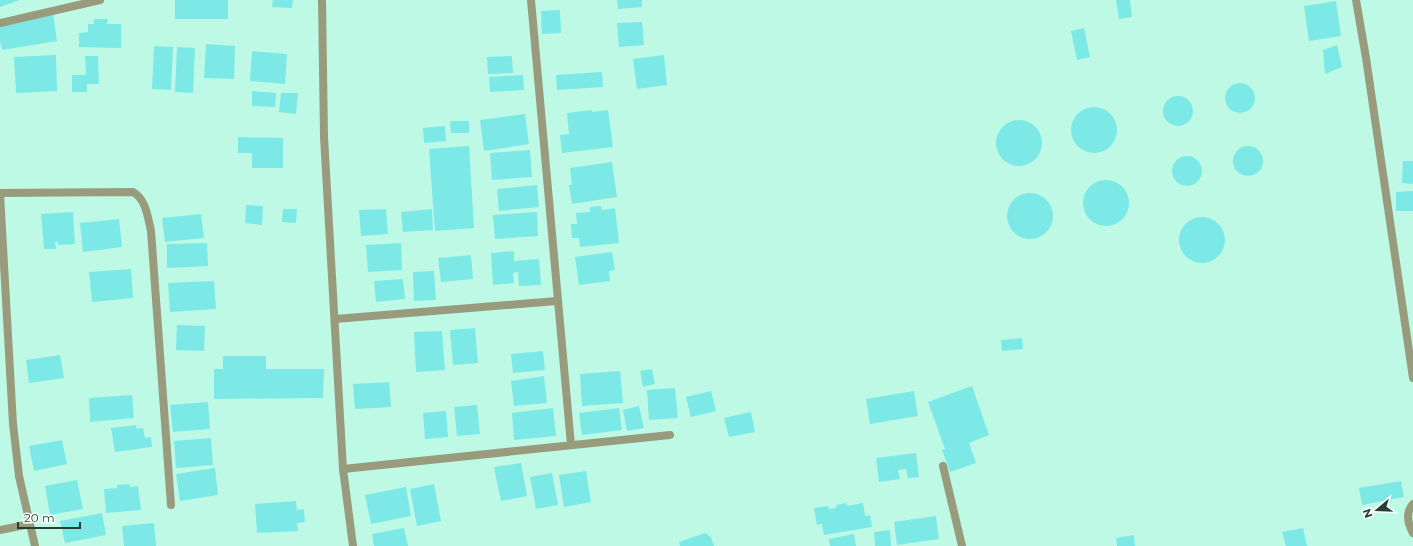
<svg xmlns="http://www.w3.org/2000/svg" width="1413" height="546" viewBox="0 0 1413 546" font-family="Montserrat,sans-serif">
  <rect width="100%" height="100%" fill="#bef9e6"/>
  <g fill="#7ce9e6">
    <path d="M 0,0 L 20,0 L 0,7 Z"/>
    <rect x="175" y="0" width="53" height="19"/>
    <path d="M 273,0 L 293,0 L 292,8 L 272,7 Z"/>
    <path d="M 617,0 L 642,0 L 642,7 L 618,9 Z"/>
    <path d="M 1116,0 L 1130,0 L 1132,17 L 1119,19 Z"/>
    <path d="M 1336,1 L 1341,36 L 1309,41 L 1304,6 Z"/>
    <path d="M 560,10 L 561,33 L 542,34 L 541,11 Z"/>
    <path d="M 53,13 L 57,41 L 2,50 L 0,41 L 0,25 Z"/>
    <path d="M 94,19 L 108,19 L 107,24 L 121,24 L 121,48 L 79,47 L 79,33 L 88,32 L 88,24 L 94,24 Z"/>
    <path d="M 642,22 L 644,45 L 619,47 L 617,23 Z"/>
    <path d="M 1084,28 L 1090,57 L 1077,60 L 1071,31 Z"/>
    <path d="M 206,44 L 235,46 L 234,79 L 204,78 Z"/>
    <path d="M 1337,45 L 1342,67 L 1325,74 L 1323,50 Z"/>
    <path d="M 154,46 L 173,47 L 171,90 L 152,89 Z"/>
    <path d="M 177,47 L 195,48 L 193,93 L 175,92 Z"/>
    <path d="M 252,51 L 287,54 L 285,84 L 250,81 Z"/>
    <path d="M 56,55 L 57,91 L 16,93 L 14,57 Z"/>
    <path d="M 664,55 L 667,85 L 637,89 L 633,59 Z"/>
    <path d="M 85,56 L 98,56 L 99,84 L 87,84 L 87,92 L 72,92 L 72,75 L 86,75 Z"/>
    <path d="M 512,56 L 513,73 L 488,74 L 487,57 Z"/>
    <path d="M 602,72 L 603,87 L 557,90 L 556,75 Z"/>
    <path d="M 523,75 L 524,90 L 490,92 L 489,77 Z"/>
    <circle cx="1240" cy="98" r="15"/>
    <path d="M 252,91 L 276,93 L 275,107 L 252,106 Z"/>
    <path d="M 281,93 L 298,93 L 296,114 L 279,112 Z"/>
    <circle cx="1178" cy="111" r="15"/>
    <circle cx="1094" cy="130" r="23"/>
    <path d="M 592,110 L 592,112 L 608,110 L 613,147 L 562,153 L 560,135 L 569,134 L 567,113 Z"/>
    <path d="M 525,114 L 529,144 L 484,151 L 480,120 Z"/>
    <circle cx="1019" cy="143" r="23"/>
    <path d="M 450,121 L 469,121 L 469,133 L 451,133 Z"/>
    <path d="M 445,126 L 446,141 L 424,143 L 423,128 Z"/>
    <path d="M 238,137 L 283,138 L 283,168 L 252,168 L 252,153 L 238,153 Z"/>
    <circle cx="1248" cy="161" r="15"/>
    <path d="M 469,146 L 474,228 L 435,231 L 429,149 Z"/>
    <path d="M 530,150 L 532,177 L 492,180 L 490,153 Z"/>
    <circle cx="1187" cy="171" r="15"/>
    <path d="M 1403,161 L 1413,161 L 1413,184 L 1402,183 Z"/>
    <path d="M 612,162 L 617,197 L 572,204 L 569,185 L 572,185 L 570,168 Z"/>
    <circle cx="1106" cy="203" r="23"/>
    <path d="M 537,185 L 539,207 L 499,211 L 497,189 Z"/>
    <path d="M 1413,191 L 1413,211 L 1396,211 L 1396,192 Z"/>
    <circle cx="1030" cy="216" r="23"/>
    <path d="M 246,205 L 263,206 L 262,225 L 245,223 Z"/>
    <path d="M 601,206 L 602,210 L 615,208 L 619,243 L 580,247 L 579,238 L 572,238 L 571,224 L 577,224 L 576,213 L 590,212 L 590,207 Z"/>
    <path d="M 283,209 L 297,209 L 296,223 L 282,222 Z"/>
    <path d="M 386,209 L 388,234 L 361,236 L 359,210 Z"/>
    <path d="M 432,209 L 433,230 L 403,232 L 401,212 Z"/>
    <path d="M 73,212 L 75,244 L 58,245 L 58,242 L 55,242 L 56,249 L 44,249 L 41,214 Z"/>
    <path d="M 537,212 L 538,236 L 495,239 L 493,215 Z"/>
    <path d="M 201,214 L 204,238 L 165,242 L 162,218 Z"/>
    <circle cx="1202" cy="240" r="23"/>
    <path d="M 119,219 L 122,247 L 83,252 L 80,223 Z"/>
    <path d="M 207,243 L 208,266 L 167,268 L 167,244 Z"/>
    <path d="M 401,243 L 402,270 L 368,272 L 366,245 Z"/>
    <path d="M 514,251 L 514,261 L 539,259 L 541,285 L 519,286 L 518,272 L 513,273 L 514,283 L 493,285 L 491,253 Z"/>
    <path d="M 612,252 L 615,270 L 609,271 L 610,281 L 579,285 L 575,257 Z"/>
    <path d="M 471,255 L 473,279 L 441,282 L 438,258 Z"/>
    <path d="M 131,269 L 133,298 L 92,302 L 89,272 Z"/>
    <path d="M 434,271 L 436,300 L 414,301 L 413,272 Z"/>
    <path d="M 403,279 L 405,299 L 376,302 L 374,281 Z"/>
    <path d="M 214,281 L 216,309 L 170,312 L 168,283 Z"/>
    <path d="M 177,325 L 205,326 L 204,351 L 176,350 Z"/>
    <path d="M 475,328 L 478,363 L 453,365 L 450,330 Z"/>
    <path d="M 442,331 L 445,370 L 416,372 L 414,332 Z"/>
    <path d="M 1022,338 L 1023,349 L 1002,351 L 1001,340 Z"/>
    <path d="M 543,351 L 545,370 L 513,373 L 511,354 Z"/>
    <path d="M 60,355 L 64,378 L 29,383 L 26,360 Z"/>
    <path d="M 223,356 L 266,356 L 266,369 L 324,369 L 323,398 L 214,399 L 214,369 L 223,369 Z"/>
    <path d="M 652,369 L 655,384 L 643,387 L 640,371 Z"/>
    <path d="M 620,371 L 623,403 L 582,406 L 580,374 Z"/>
    <path d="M 544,376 L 547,403 L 514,406 L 511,381 Z"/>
    <path d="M 389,382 L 391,407 L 355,409 L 353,384 Z"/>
    <path d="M 972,386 L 989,435 L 969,443 L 976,463 L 950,472 L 942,450 L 945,449 L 928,402 Z"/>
    <path d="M 675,388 L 678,418 L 649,420 L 647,390 Z"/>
    <path d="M 711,391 L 716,411 L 691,417 L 686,397 Z"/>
    <path d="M 914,391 L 918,416 L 870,424 L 866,399 Z"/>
    <path d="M 132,395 L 134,418 L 90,422 L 89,398 Z"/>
    <path d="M 208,402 L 210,429 L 173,432 L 170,405 Z"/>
    <path d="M 477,405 L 480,434 L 457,436 L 454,407 Z"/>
    <path d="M 639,406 L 644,428 L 627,431 L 623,410 Z"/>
    <path d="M 553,408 L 556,436 L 514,440 L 512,413 Z"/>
    <path d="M 619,408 L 622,430 L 582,435 L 579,413 Z"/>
    <path d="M 446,411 L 448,437 L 425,439 L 423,413 Z"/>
    <path d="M 751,412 L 755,432 L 729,437 L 724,418 Z"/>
    <path d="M 136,425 L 137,429 L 143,428 L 145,438 L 151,437 L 152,447 L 115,452 L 111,428 Z"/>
    <path d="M 211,438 L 213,465 L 176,468 L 174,441 Z"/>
    <path d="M 62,440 L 67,464 L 34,471 L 29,446 Z"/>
    <path d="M 916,453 L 919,477 L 908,478 L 906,469 L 898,470 L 900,479 L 879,482 L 876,458 Z"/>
    <path d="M 521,463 L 527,496 L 501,501 L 494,467 Z"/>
    <path d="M 215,468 L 218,495 L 180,501 L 176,474 Z"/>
    <path d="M 586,471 L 591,502 L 564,507 L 559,475 Z"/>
    <path d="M 552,473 L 558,505 L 536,509 L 530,477 Z"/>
    <path d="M 77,480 L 83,509 L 50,515 L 45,486 Z"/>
    <path d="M 1401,481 L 1404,497 L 1362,505 L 1359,488 Z"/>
    <path d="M 130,484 L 130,487 L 138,486 L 141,510 L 106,513 L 104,489 L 117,488 L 117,485 Z"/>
    <path d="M 434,484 L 441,521 L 417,526 L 410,489 Z"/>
    <path d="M 406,487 L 411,516 L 371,524 L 365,495 Z"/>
    <path d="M 296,501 L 297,510 L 304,509 L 305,522 L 297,523 L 298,531 L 257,533 L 255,504 Z"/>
    <path d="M 846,503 L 847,506 L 863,503 L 865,516 L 870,515 L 872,527 L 824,535 L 822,524 L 817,525 L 814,508 L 828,506 L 829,509 L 836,508 L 836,505 Z"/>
    <path d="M 102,513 L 106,535 L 65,543 L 60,521 Z"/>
    <path d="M 936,516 L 939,539 L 897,545 L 894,522 Z"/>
    <path d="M 154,523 L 156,546 L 124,546 L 122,526 Z"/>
    <path d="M 404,528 L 408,546 L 374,546 L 372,534 Z"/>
    <path d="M 1303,528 L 1307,546 L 1286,546 L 1282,532 Z"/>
    <path d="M 890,530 L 891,546 L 875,546 L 874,532 Z"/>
    <path d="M 705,533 L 711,537 L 714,546 L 680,546 L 679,542 Z"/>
    <path d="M 854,534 L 856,546 L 830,546 L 829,539 Z"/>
    <path d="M 1134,535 L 1135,546 L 1117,546 L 1116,538 Z"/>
  </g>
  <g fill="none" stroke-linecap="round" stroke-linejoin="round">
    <g stroke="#989c7c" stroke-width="8">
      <path d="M 531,0 L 571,445"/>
      <path d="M 1356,0 L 1366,58 L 1413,378"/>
      <path d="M 0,23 L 100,0"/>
      <path d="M 0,193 L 133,192 C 146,199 148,218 151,231 L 171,505"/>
      <path d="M 0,194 L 13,424 L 19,476 L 35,546"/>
      <path d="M 335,319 L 557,301"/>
      <path d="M 943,466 L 962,546"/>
      <path d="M 343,469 L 670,435"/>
      <path d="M 1413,504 C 1405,513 1408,524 1413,533"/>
      <path d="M 0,530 L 30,524"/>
    </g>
    <path stroke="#989c7c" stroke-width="8" d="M 322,0 L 324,137 L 343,469 L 353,546"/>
  </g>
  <g transform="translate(1377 510) rotate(251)" stroke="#ffffff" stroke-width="3" paint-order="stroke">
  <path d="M0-3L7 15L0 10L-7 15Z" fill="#263e37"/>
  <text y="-6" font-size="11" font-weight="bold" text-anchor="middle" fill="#263e37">N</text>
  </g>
  <path d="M18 522v6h62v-6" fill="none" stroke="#263e37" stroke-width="2"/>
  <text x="24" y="522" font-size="12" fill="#263e37" stroke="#ffffff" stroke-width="3" paint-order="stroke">20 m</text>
</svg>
